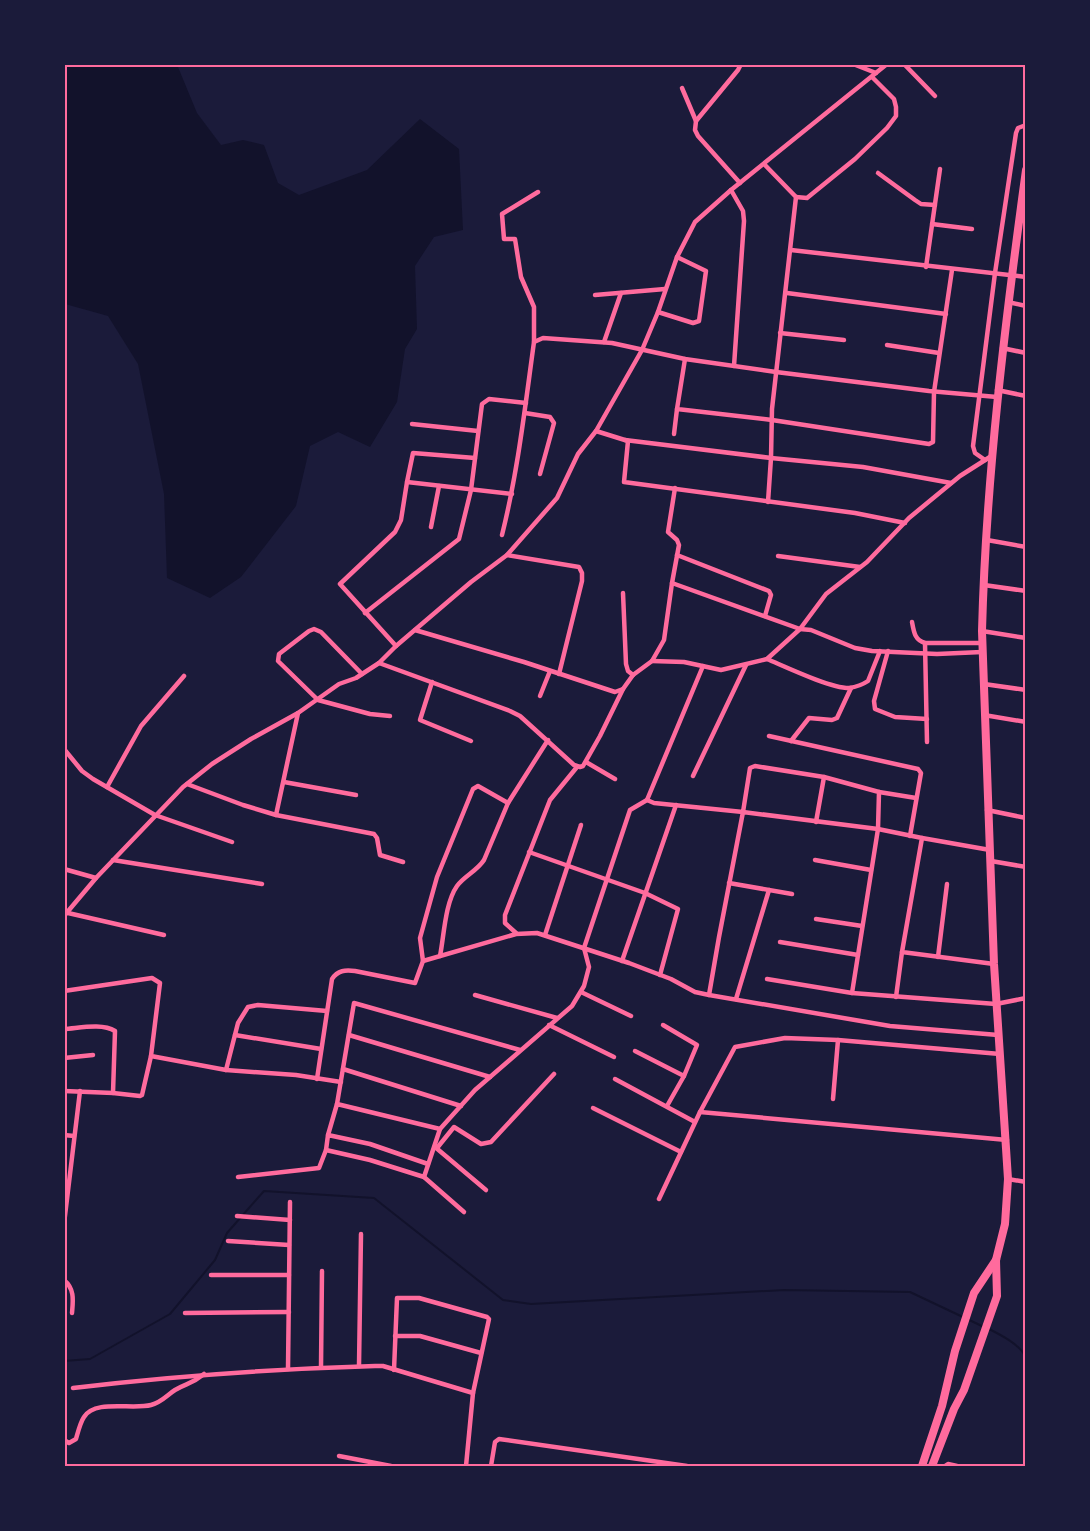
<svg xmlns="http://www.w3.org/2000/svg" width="1090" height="1531" viewBox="0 0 1090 1531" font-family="Arial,sans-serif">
  <rect width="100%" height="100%" fill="#1b1b3a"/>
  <path fill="#12122b" d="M 165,65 L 178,67 L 197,113 L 221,145 L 243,140 L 264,145 L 278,183 L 299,195 L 367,170 L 420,119 L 459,149 L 463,230 L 434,237 L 415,266 L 417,329 L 405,349 L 397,402 L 370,447 L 338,432 L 310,446 L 296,506 L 241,577 L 210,598 L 167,578 L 164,494 L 138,364 L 108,316 L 65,304 L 65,65 Z"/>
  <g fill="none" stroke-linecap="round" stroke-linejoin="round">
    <g stroke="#12122b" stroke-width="2">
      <path d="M 989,1329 C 1001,1335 1021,1345 1026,1358"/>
      <path d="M 64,1361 L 90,1359 L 170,1314 L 215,1260 L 227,1233 L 264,1191 L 374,1198 L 503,1300 L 531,1304 L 784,1290 L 910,1292 L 984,1327"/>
    </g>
    <g stroke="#ff6b9d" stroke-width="4.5">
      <path d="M 853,64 L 876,73"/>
      <path d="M 904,64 L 935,96"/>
      <path d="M 682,88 L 696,121"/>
      <path d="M 878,173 L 915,200 L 921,204 L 935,205"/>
      <path d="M 740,183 L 698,136 L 695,130 L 696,121 L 738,70 L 741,64"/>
      <path d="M 731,190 L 743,211 L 744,221 L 734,366"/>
      <path d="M 796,197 L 807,198 L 855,159 L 887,128 L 896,116 L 896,107 L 894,99 L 872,77"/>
      <path d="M 932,224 L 972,229"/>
      <path d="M 791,250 L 1026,277"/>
      <path d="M 926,267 L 940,169"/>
      <path d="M 787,293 L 946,314"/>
      <path d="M 595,295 L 665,289"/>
      <path d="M 1008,302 L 1026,306"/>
      <path d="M 658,312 L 693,323 L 699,321 L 706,271 L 677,257"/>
      <path d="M 780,333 L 844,340"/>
      <path d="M 534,342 L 534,307 L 521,277 L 515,239 L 504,239 L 502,214 L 538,192"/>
      <path d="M 604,342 L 621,293"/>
      <path d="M 887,345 L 939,353"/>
      <path d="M 1002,348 L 1026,353"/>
      <path d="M 685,359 L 677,409 L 772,420 L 929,444 L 933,442 L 934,392 L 952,270"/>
      <path d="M 997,390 L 1026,396"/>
      <path d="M 525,413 L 550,417 L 554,423 L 540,474"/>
      <path d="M 412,424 L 478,431"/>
      <path d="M 596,431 L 628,441 L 624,482 L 855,513 L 905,523"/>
      <path d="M 674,434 L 677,409"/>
      <path d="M 625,440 L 771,458 L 772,409 L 796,197 L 764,164"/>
      <path d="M 985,460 L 975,453 L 973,446 L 995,273 L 1016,133 L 1018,128 L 1026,125"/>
      <path d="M 407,482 L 413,453 L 475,458"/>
      <path d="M 768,502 L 771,458 L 863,467 L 951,483"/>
      <path d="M 431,527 L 439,486"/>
      <path d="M 502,535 C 518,471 525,407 534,342 L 543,338 L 612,343 L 685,359 L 776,372 L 929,391 L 997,397"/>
      <path d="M 987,540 L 1026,547"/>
      <path d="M 507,555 L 579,567 L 582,573 L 582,581 L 559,674"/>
      <path d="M 677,555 L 769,591 L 771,595 L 765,616"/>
      <path d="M 778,556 L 860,567"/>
      <path d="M 672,583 L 679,545 L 677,540 L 668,532 L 675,488"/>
      <path d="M 984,585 L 1026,591"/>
      <path d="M 623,593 L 626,664 L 628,671 L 633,675"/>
      <path d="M 365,613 L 459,539 L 471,490 L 482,404 L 489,399 L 526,403"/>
      <path d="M 912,622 C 914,633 915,640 925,643 L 982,643"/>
      <path d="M 415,630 L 524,662 L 615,692 L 623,689 L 633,675 L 652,661 L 664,640 L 672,583 L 800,629 L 811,630 L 855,648 L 872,651 L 937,654 L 982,652"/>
      <path d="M 982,631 L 1026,638"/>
      <path d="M 925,643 L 927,742"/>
      <path d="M 396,646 L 340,584 L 395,532 L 401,520 L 407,482 L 512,494"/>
      <path d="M 888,651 L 874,701 L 875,709 L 895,717 L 927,719"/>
      <path d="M 767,659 C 786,667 830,688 849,688 C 856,687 862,685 868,681 L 880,651"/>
      <path d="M 652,661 L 684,662 L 721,670 L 767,659 L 800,629 L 826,594 L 867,562 L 909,518 L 960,476 L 993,455"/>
      <path d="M 379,663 L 510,711 L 520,716 L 574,765 L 580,767 L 583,766 L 600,736 L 623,689"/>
      <path d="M 362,674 L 321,632 L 314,629 L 309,631 L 279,654 L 278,661 L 318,700 L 370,714 L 390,716"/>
      <path d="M 432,682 L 420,720 L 471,741"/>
      <path d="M 984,684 L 1026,690"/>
      <path d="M 540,696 L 550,671"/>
      <path d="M 984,715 L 1026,722"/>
      <path d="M 769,736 L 918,769 L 921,773 L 910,836"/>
      <path d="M 791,741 L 809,718 L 832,720 L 837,718 L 851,688"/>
      <path d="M 64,749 L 82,771 L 93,779 L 155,815 L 232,842"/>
      <path d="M 586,762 L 615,779"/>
      <path d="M 693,776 L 746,665"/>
      <path d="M 284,782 L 356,795"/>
      <path d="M 187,784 L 243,805 L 276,815 L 374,834 L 377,838 L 380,855 L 403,862"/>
      <path d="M 107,787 L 141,726 L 184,676"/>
      <path d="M 879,792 L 916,798"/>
      <path d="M 647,800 L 654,803 L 743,812 L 750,768 L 755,766 L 824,777 L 879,792 L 878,829 L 852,993 L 996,1004 L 1026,998"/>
      <path d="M 987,810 L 1026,818"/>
      <path d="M 276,815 L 298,713"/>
      <path d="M 816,822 L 824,777"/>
      <path d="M 922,838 L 990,850"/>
      <path d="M 529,852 L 645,893 L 678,909 L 660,975"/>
      <path d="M 113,860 L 262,884"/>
      <path d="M 815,860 L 871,870"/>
      <path d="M 991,861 L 1026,867"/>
      <path d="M 64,869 L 96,878"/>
      <path d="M 729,883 L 792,894"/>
      <path d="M 68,913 L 164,935"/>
      <path d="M 64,916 L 96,878 L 183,787 L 212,764 L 251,739 L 298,713 L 339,684 L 356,678 L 379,663 L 396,646 L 471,582 L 507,555 L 557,498 L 578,454 L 596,431 L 642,350 L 658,312 L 677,257 L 695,222 L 731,190 L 887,64"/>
      <path d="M 816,919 L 862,926"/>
      <path d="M 516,933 L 505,923 L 505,915 L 550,800 L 577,767"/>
      <path d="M 545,935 L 581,825"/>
      <path d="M 780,942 L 858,955"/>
      <path d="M 440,956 C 444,936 445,903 457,886 C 464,876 477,871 484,860 L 508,803 L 548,740"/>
      <path d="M 938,957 L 947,884"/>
      <path d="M 423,961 L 420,938 L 437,877 L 473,789 L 478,786 L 508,803"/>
      <path d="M 622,961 L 676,805"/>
      <path d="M 994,964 L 902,952 L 922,838 L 878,829 L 743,812 L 719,937 L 709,995 L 890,1026 L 998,1035"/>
      <path d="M 767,979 L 852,993"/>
      <path d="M 64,991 L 152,978 L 160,983 L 151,1056 L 226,1070 L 296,1075 L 341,1082"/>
      <path d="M 581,992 L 631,1016"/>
      <path d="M 475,995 L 557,1018"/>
      <path d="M 896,997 L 902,952"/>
      <path d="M 736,999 L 769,890"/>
      <path d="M 549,1025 L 614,1057"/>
      <path d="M 663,1025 L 697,1045 L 684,1076 L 667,1106"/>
      <path d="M 64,1029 C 80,1028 102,1023 115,1031 L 113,1093"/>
      <path d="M 235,1035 L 321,1049"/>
      <path d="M 349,1035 L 490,1077"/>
      <path d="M 635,1051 L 684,1076"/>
      <path d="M 64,1058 L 93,1055"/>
      <path d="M 343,1069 L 461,1106"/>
      <path d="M 226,1070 L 238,1023 L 248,1007 L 258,1005 L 327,1011"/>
      <path d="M 317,1079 L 332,979 C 338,970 345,970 355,971 L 415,983 L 423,961 L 516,934 L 537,933 L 629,963 L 671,979 L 695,992 L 709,995"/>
      <path d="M 615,1079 L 695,1122"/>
      <path d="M 64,1091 L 113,1093 L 140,1096 L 142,1095 L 151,1056"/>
      <path d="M 833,1099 L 838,1040"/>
      <path d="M 337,1104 L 354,1003 L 520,1050"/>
      <path d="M 593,1108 L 681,1152"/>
      <path d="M 700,1112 L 1007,1140"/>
      <path d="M 64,1135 L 74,1136"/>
      <path d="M 328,1135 L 337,1104 L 440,1129"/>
      <path d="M 435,1147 L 486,1190"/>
      <path d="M 437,1148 L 454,1127 L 481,1144 L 491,1142 L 554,1074"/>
      <path d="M 326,1150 L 328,1135 L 370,1144 L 428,1164"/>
      <path d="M 238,1177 L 319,1168 L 326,1150 L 370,1160 L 424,1177 L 440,1129 L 475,1090 L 572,1006 L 584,986 L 589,967 L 584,948 L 630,810 L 647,800 L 703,666"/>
      <path d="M 424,1177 L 464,1212"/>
      <path d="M 1008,1179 L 1026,1182"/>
      <path d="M 659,1199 L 700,1112 L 735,1047 L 785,1038 L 838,1040 L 1000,1054"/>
      <path d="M 237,1216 L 290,1220"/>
      <path d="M 64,1224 L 80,1091"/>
      <path d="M 228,1241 L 289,1245"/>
      <path d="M 211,1275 L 289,1275"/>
      <path d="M 64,1280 C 75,1289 73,1301 72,1313"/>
      <path d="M 185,1313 L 289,1312"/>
      <path d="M 395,1336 L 420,1336 L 481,1353"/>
      <path d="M 359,1366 L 361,1234"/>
      <path d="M 321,1367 L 322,1271"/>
      <path d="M 288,1369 L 290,1202"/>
      <path d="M 394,1370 L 397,1298 L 419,1298 L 487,1317 L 489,1319 L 473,1393 L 466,1466"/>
      <path d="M 73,1388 C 173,1376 274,1369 375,1366 L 383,1366 L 473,1393"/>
      <path d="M 64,1440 L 69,1443 L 76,1439 C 78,1432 80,1423 84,1417 C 95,1399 132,1410 151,1405 C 162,1402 167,1395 175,1390 C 187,1383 192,1384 204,1374"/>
      <path d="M 339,1456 L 391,1466"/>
      <path d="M 491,1466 L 495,1442 L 499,1439 L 687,1466"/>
      <path d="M 945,1466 L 948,1464 L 957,1466"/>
    </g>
    <g stroke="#ff6b9d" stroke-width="8">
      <path d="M 922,1466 L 942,1406 L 955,1351 L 974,1293 L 996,1260"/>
      <path d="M 932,1466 L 954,1409 L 964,1390 L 997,1296 L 996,1260 L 1005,1224 L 1008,1179 L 994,964 L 982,631 C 986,477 1005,323 1026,170"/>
    </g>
  </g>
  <rect width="1090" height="1531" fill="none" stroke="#1b1b3a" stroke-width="132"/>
  <rect x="66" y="66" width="958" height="1399" fill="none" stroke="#ff6b9d" stroke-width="2"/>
</svg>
